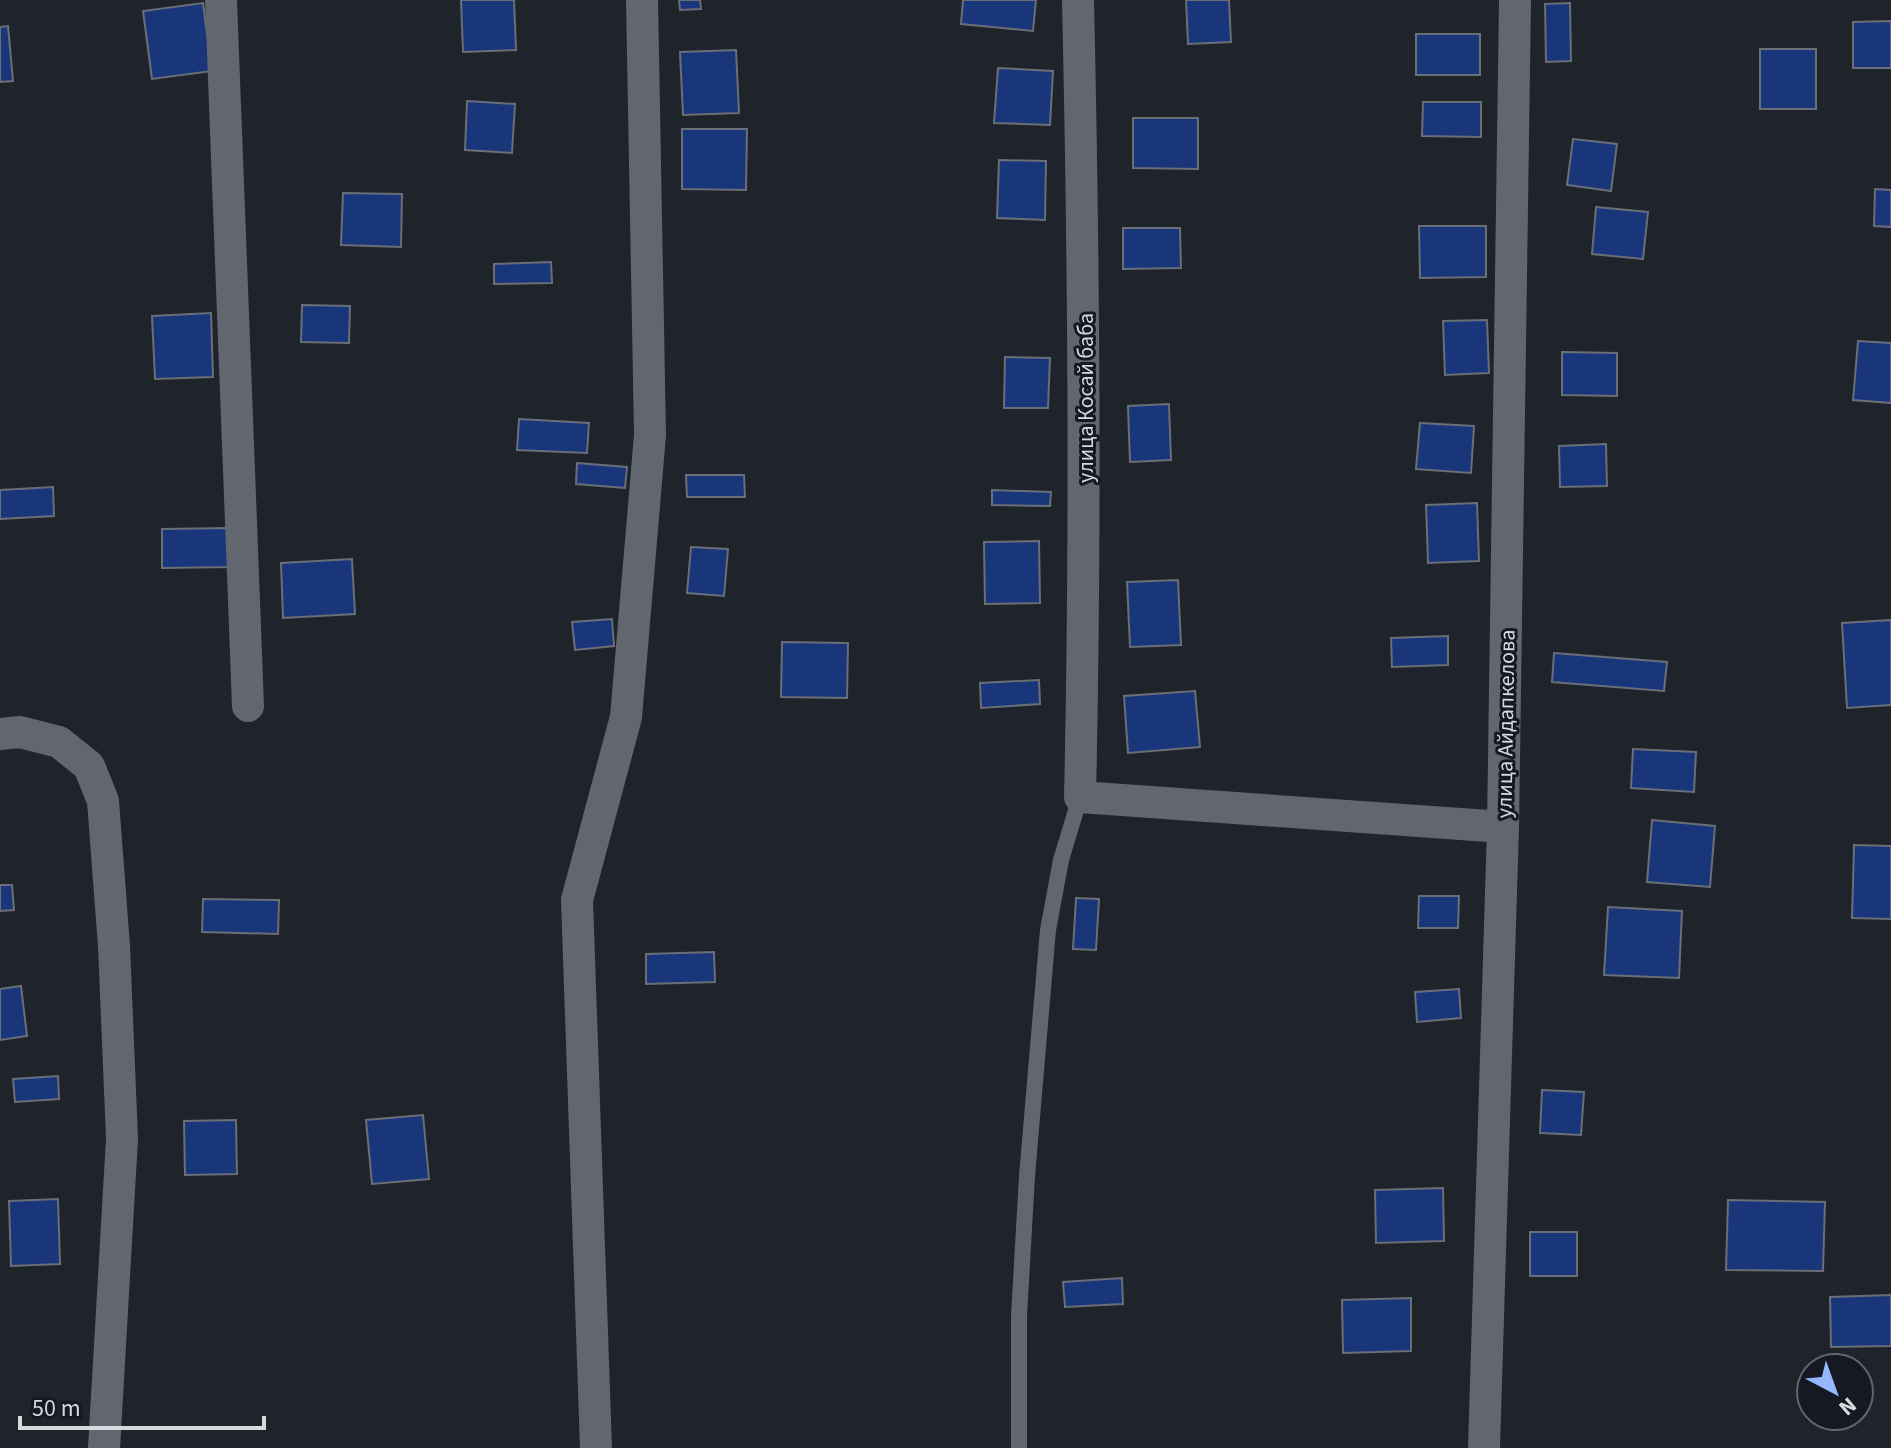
<svg xmlns="http://www.w3.org/2000/svg" width="1891" height="1448" viewBox="0 0 1891 1448" font-family="'Source Sans 3',sans-serif">
  <rect width="100%" height="100%" fill="#1f232a"/>
  <g fill="#1a367b" stroke="#696e77" stroke-width="2">
    <path d="M 461,0 L 514,0 L 516,50 L 463,52 Z"/>
    <path d="M 679,0 L 700,0 L 701,9 L 680,10 Z"/>
    <path d="M 963,0 L 1036,0 L 1033,31 L 961,24 Z"/>
    <path d="M 1186,0 L 1229,0 L 1231,42 L 1188,44 Z"/>
    <path d="M 203,3 L 212,71 L 152,79 L 143,11 Z"/>
    <path d="M 1570,3 L 1571,61 L 1546,62 L 1545,4 Z"/>
    <path d="M 1891,21 L 1891,68 L 1853,68 L 1853,22 Z"/>
    <path d="M 8,26 L 13,81 L 0,82 L 0,27 Z"/>
    <rect x="1416" y="34" width="64" height="41"/>
    <rect x="1760" y="49" width="56" height="60"/>
    <path d="M 736,50 L 739,113 L 683,115 L 680,52 Z"/>
    <path d="M 998,68 L 1053,71 L 1050,125 L 994,123 Z"/>
    <path d="M 467,101 L 515,104 L 512,153 L 465,150 Z"/>
    <path d="M 1423,102 L 1481,102 L 1481,137 L 1422,136 Z"/>
    <path d="M 1133,118 L 1198,118 L 1198,169 L 1133,168 Z"/>
    <path d="M 682,129 L 747,129 L 746,190 L 682,189 Z"/>
    <path d="M 1573,139 L 1617,144 L 1611,191 L 1567,185 Z"/>
    <path d="M 999,160 L 1046,161 L 1045,220 L 997,218 Z"/>
    <path d="M 1875,189 L 1891,190 L 1891,227 L 1874,226 Z"/>
    <path d="M 343,193 L 402,194 L 401,247 L 341,245 Z"/>
    <path d="M 1596,207 L 1648,212 L 1643,259 L 1592,254 Z"/>
    <path d="M 1419,226 L 1486,226 L 1486,277 L 1420,278 Z"/>
    <path d="M 1123,228 L 1180,228 L 1181,268 L 1123,269 Z"/>
    <path d="M 551,262 L 552,283 L 494,284 L 494,264 Z"/>
    <path d="M 302,305 L 350,306 L 349,343 L 301,342 Z"/>
    <path d="M 211,313 L 213,377 L 155,379 L 152,316 Z"/>
    <path d="M 1487,320 L 1489,373 L 1445,375 L 1443,321 Z"/>
    <path d="M 1858,341 L 1891,343 L 1891,403 L 1853,400 Z"/>
    <path d="M 1562,352 L 1617,353 L 1617,396 L 1562,395 Z"/>
    <path d="M 1005,357 L 1050,358 L 1048,408 L 1004,408 Z"/>
    <path d="M 1169,404 L 1171,460 L 1130,462 L 1128,406 Z"/>
    <path d="M 519,419 L 589,423 L 587,453 L 517,450 Z"/>
    <path d="M 1420,423 L 1474,426 L 1471,473 L 1416,469 Z"/>
    <path d="M 1606,444 L 1607,486 L 1560,487 L 1559,446 Z"/>
    <path d="M 577,463 L 627,467 L 625,488 L 576,484 Z"/>
    <path d="M 686,475 L 744,475 L 745,497 L 687,497 Z"/>
    <path d="M 53,487 L 54,516 L 0,519 L 0,490 Z"/>
    <path d="M 992,490 L 1051,492 L 1050,506 L 992,505 Z"/>
    <path d="M 1477,503 L 1479,561 L 1428,563 L 1426,505 Z"/>
    <path d="M 230,528 L 231,567 L 162,568 L 162,529 Z"/>
    <path d="M 1039,541 L 1040,603 L 985,604 L 984,542 Z"/>
    <path d="M 691,547 L 728,549 L 724,596 L 687,593 Z"/>
    <path d="M 352,559 L 355,614 L 283,618 L 281,563 Z"/>
    <path d="M 1178,580 L 1181,645 L 1130,647 L 1127,582 Z"/>
    <path d="M 612,619 L 614,646 L 575,650 L 572,622 Z"/>
    <path d="M 1891,620 L 1891,705 L 1847,708 L 1842,623 Z"/>
    <path d="M 1448,636 L 1448,665 L 1392,667 L 1391,638 Z"/>
    <path d="M 782,642 L 848,643 L 847,698 L 781,697 Z"/>
    <path d="M 1554,653 L 1667,662 L 1664,691 L 1552,682 Z"/>
    <path d="M 1039,680 L 1040,704 L 981,708 L 980,683 Z"/>
    <path d="M 1195,691 L 1200,747 L 1128,753 L 1124,696 Z"/>
    <path d="M 1633,749 L 1696,752 L 1694,792 L 1631,788 Z"/>
    <path d="M 1652,820 L 1715,826 L 1710,887 L 1647,882 Z"/>
    <path d="M 1854,845 L 1891,846 L 1891,919 L 1852,918 Z"/>
    <path d="M 0,885 L 12,885 L 14,910 L 0,911 Z"/>
    <path d="M 1419,896 L 1459,896 L 1458,928 L 1418,928 Z"/>
    <path d="M 1076,898 L 1099,899 L 1096,950 L 1073,949 Z"/>
    <path d="M 203,899 L 279,900 L 278,934 L 202,932 Z"/>
    <path d="M 1608,907 L 1682,911 L 1679,978 L 1604,975 Z"/>
    <path d="M 714,952 L 715,982 L 646,984 L 646,954 Z"/>
    <path d="M 21,986 L 27,1036 L 0,1040 L 0,989 Z"/>
    <path d="M 1459,989 L 1461,1018 L 1417,1022 L 1415,992 Z"/>
    <path d="M 58,1076 L 59,1099 L 15,1102 L 13,1079 Z"/>
    <path d="M 1542,1090 L 1584,1092 L 1581,1135 L 1540,1133 Z"/>
    <path d="M 423,1115 L 429,1179 L 372,1184 L 366,1120 Z"/>
    <path d="M 236,1120 L 237,1174 L 185,1175 L 184,1121 Z"/>
    <path d="M 1443,1188 L 1444,1241 L 1376,1243 L 1375,1190 Z"/>
    <path d="M 58,1199 L 60,1264 L 11,1266 L 9,1201 Z"/>
    <path d="M 1728,1200 L 1825,1202 L 1823,1271 L 1726,1270 Z"/>
    <rect x="1530" y="1232" width="47" height="44"/>
    <path d="M 1122,1278 L 1123,1304 L 1065,1307 L 1063,1282 Z"/>
    <path d="M 1891,1295 L 1891,1346 L 1831,1347 L 1830,1297 Z"/>
    <path d="M 1411,1298 L 1411,1351 L 1343,1353 L 1342,1300 Z"/>
  </g>
  <g fill="none" stroke-linecap="round" stroke-linejoin="round">
    <path stroke="#61666f" stroke-width="16" d="M 1019,1448 L 1019,1316 L 1027,1176 L 1048,930 L 1061,860 L 1080,797"/>
    <g stroke="#61666f" stroke-width="32">
      <path d="M 221,0 L 248,706"/>
      <path d="M 1078,0 C 1084,266 1086,530 1080,797 L 1503,827"/>
      <path d="M 0,734 L 20,732 L 59,742 L 89,766 L 103,801 L 114,946 L 122,1139 L 104,1448"/>
      <path d="M 596,1448 L 577,900 L 626,717 L 650,435 L 642,0"/>
      <path d="M 1484,1448 L 1503,827 L 1515,0"/>
    </g>
  </g>
  <g text-anchor="middle" stroke-width="6" stroke-linejoin="round" paint-order="stroke">
    <g font-size="22" fill="#d7d9df" stroke="#161921">
      <text transform="translate(1085 398) rotate(-90)" y="8">улица Косай баба</text>
      <text transform="translate(1505 724) rotate(-89)" y="8">улица Айдапкелова</text>
    </g>
  </g>
  <g transform="translate(1835 1392) rotate(139)"><circle r="38" fill="#161921" stroke="#63666d" stroke-width="2"/>
  <path d="M0-6L14 30L0 20L-14 30Z" fill="#94b7fd"/>
  <text y="-12" font-size="22" font-weight="bold" text-anchor="middle" fill="#d7d9df">N</text>
  </g>
  <path d="M20 1416v12h244v-12" fill="none" stroke="#d7d9df" stroke-width="4"/>
  <text x="32" y="1416" font-size="24" fill="#d7d9df" stroke="#161921" stroke-width="6" paint-order="stroke">50 m</text>
</svg>
